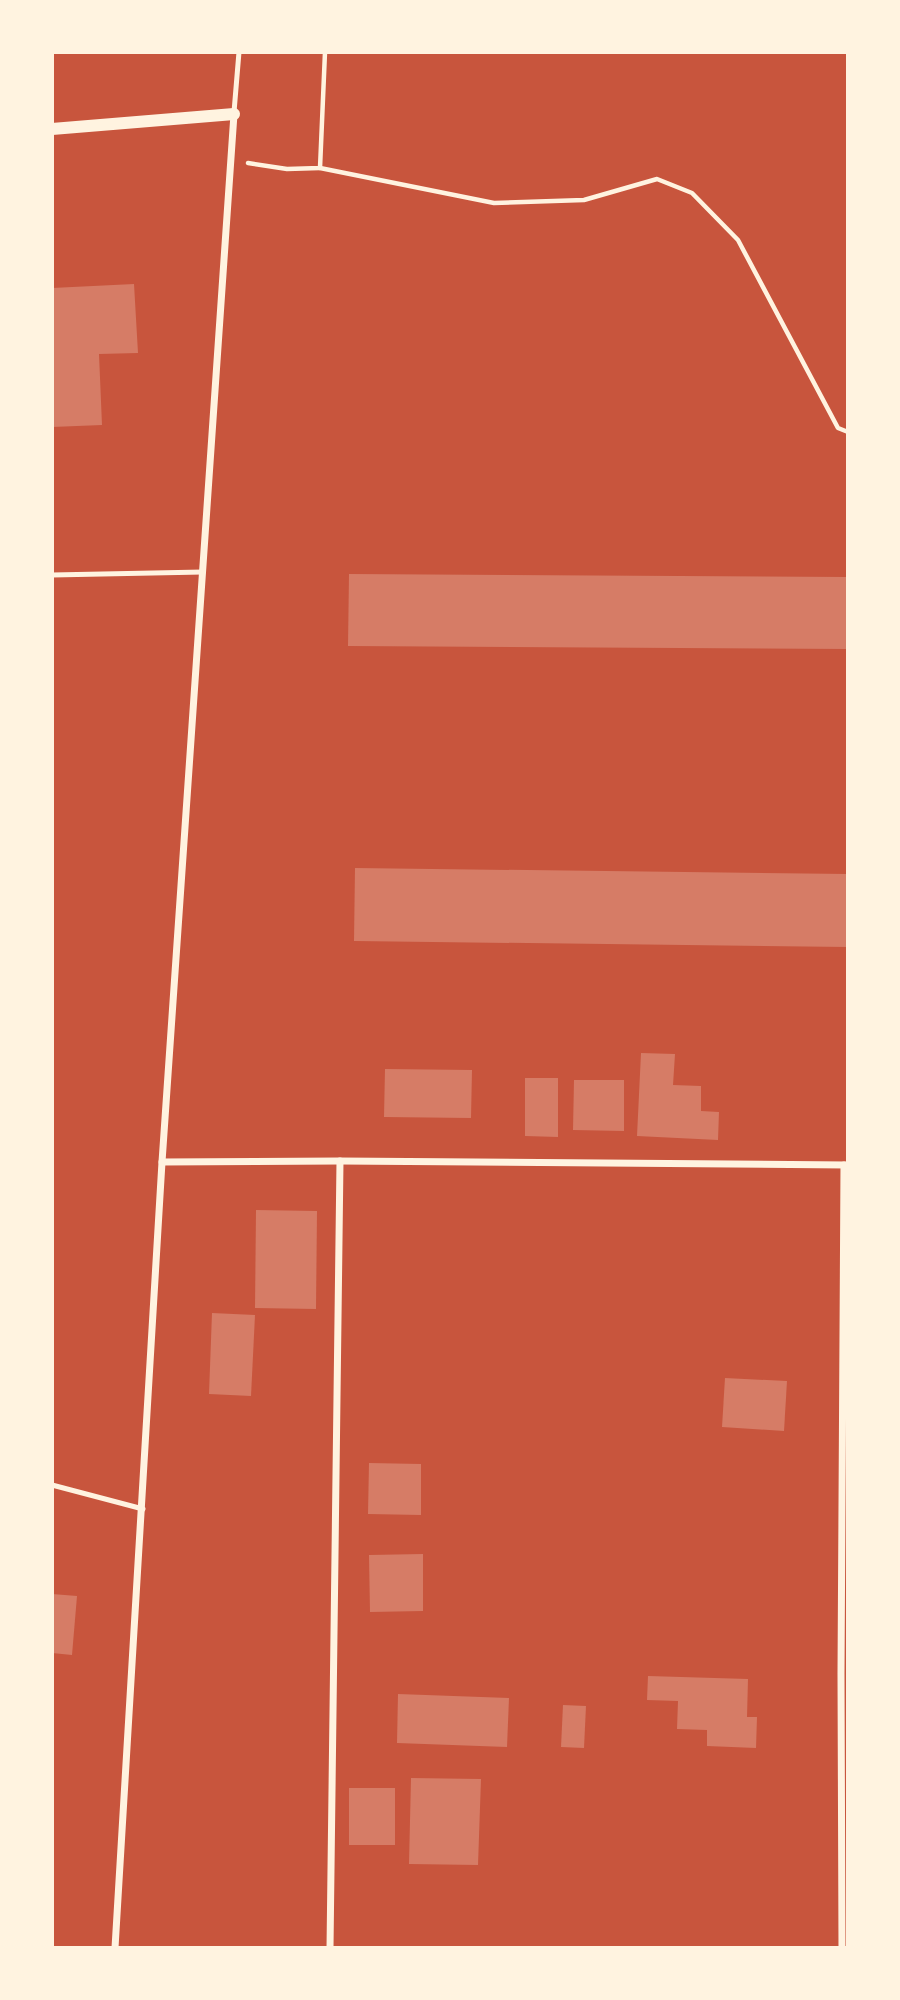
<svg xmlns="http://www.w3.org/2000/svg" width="900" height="2000" viewBox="0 0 900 2000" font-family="'Exo 2',sans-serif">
  <rect width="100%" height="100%" fill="#c8553d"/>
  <g fill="#d67c66">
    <path d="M 134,284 L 138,353 L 99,354 L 102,425 L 52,427 L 52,288 Z"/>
    <path d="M 349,574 L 848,577 L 848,649 L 348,646 Z"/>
    <path d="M 355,868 L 848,874 L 848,947 L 354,941 Z"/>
    <path d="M 641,1053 L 675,1054 L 673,1085 L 701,1086 L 701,1111 L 719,1112 L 718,1140 L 637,1136 Z"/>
    <path d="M 385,1069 L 472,1070 L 471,1118 L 384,1117 Z"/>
    <path d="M 525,1078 L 558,1078 L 558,1137 L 525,1136 Z"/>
    <path d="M 574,1080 L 624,1080 L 624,1131 L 573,1130 Z"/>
    <path d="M 256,1210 L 317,1211 L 316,1309 L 255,1308 Z"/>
    <path d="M 212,1313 L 255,1315 L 251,1396 L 209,1394 Z"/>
    <path d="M 725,1378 L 787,1381 L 784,1431 L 722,1427 Z"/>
    <path d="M 369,1463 L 421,1464 L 421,1515 L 368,1514 Z"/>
    <path d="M 423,1554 L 423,1611 L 370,1612 L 369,1555 Z"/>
    <path d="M 52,1594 L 77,1596 L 72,1655 L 52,1653 Z"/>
    <path d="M 648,1676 L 748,1679 L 747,1717 L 757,1717 L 756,1748 L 707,1746 L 707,1730 L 677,1729 L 678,1701 L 647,1700 Z"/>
    <path d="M 398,1694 L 509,1698 L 507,1747 L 397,1743 Z"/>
    <path d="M 563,1705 L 586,1706 L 584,1748 L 561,1747 Z"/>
    <path d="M 411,1778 L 481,1779 L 478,1865 L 409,1864 Z"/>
    <rect x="349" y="1788" width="46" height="57"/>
  </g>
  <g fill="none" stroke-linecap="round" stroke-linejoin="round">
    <g stroke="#fff3e0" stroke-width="4.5">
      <path d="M 248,163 L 287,169 L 320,168 L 325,52"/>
      <path d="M 320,168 L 494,203 L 584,200 L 657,179 L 692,193 L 738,240 L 838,428 L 848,432"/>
    </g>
    <g stroke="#fff3e0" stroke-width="5">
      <path d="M 234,112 L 239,52"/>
      <path d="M 52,575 L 203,572"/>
      <path d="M 52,1485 L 143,1509"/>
    </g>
    <g stroke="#fff3e0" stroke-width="7">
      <path d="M 162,1162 L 340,1161 L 847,1165"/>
      <path d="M 115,1948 L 162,1162 L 234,114"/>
      <path d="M 330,1948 L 340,1161"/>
      <path d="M 842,1948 L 841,1674 L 844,1165"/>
    </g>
    <path stroke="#fff3e0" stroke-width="12" d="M 52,129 L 234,114"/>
  </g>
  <rect width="900" height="2000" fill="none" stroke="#fff3e0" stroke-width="108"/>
</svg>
